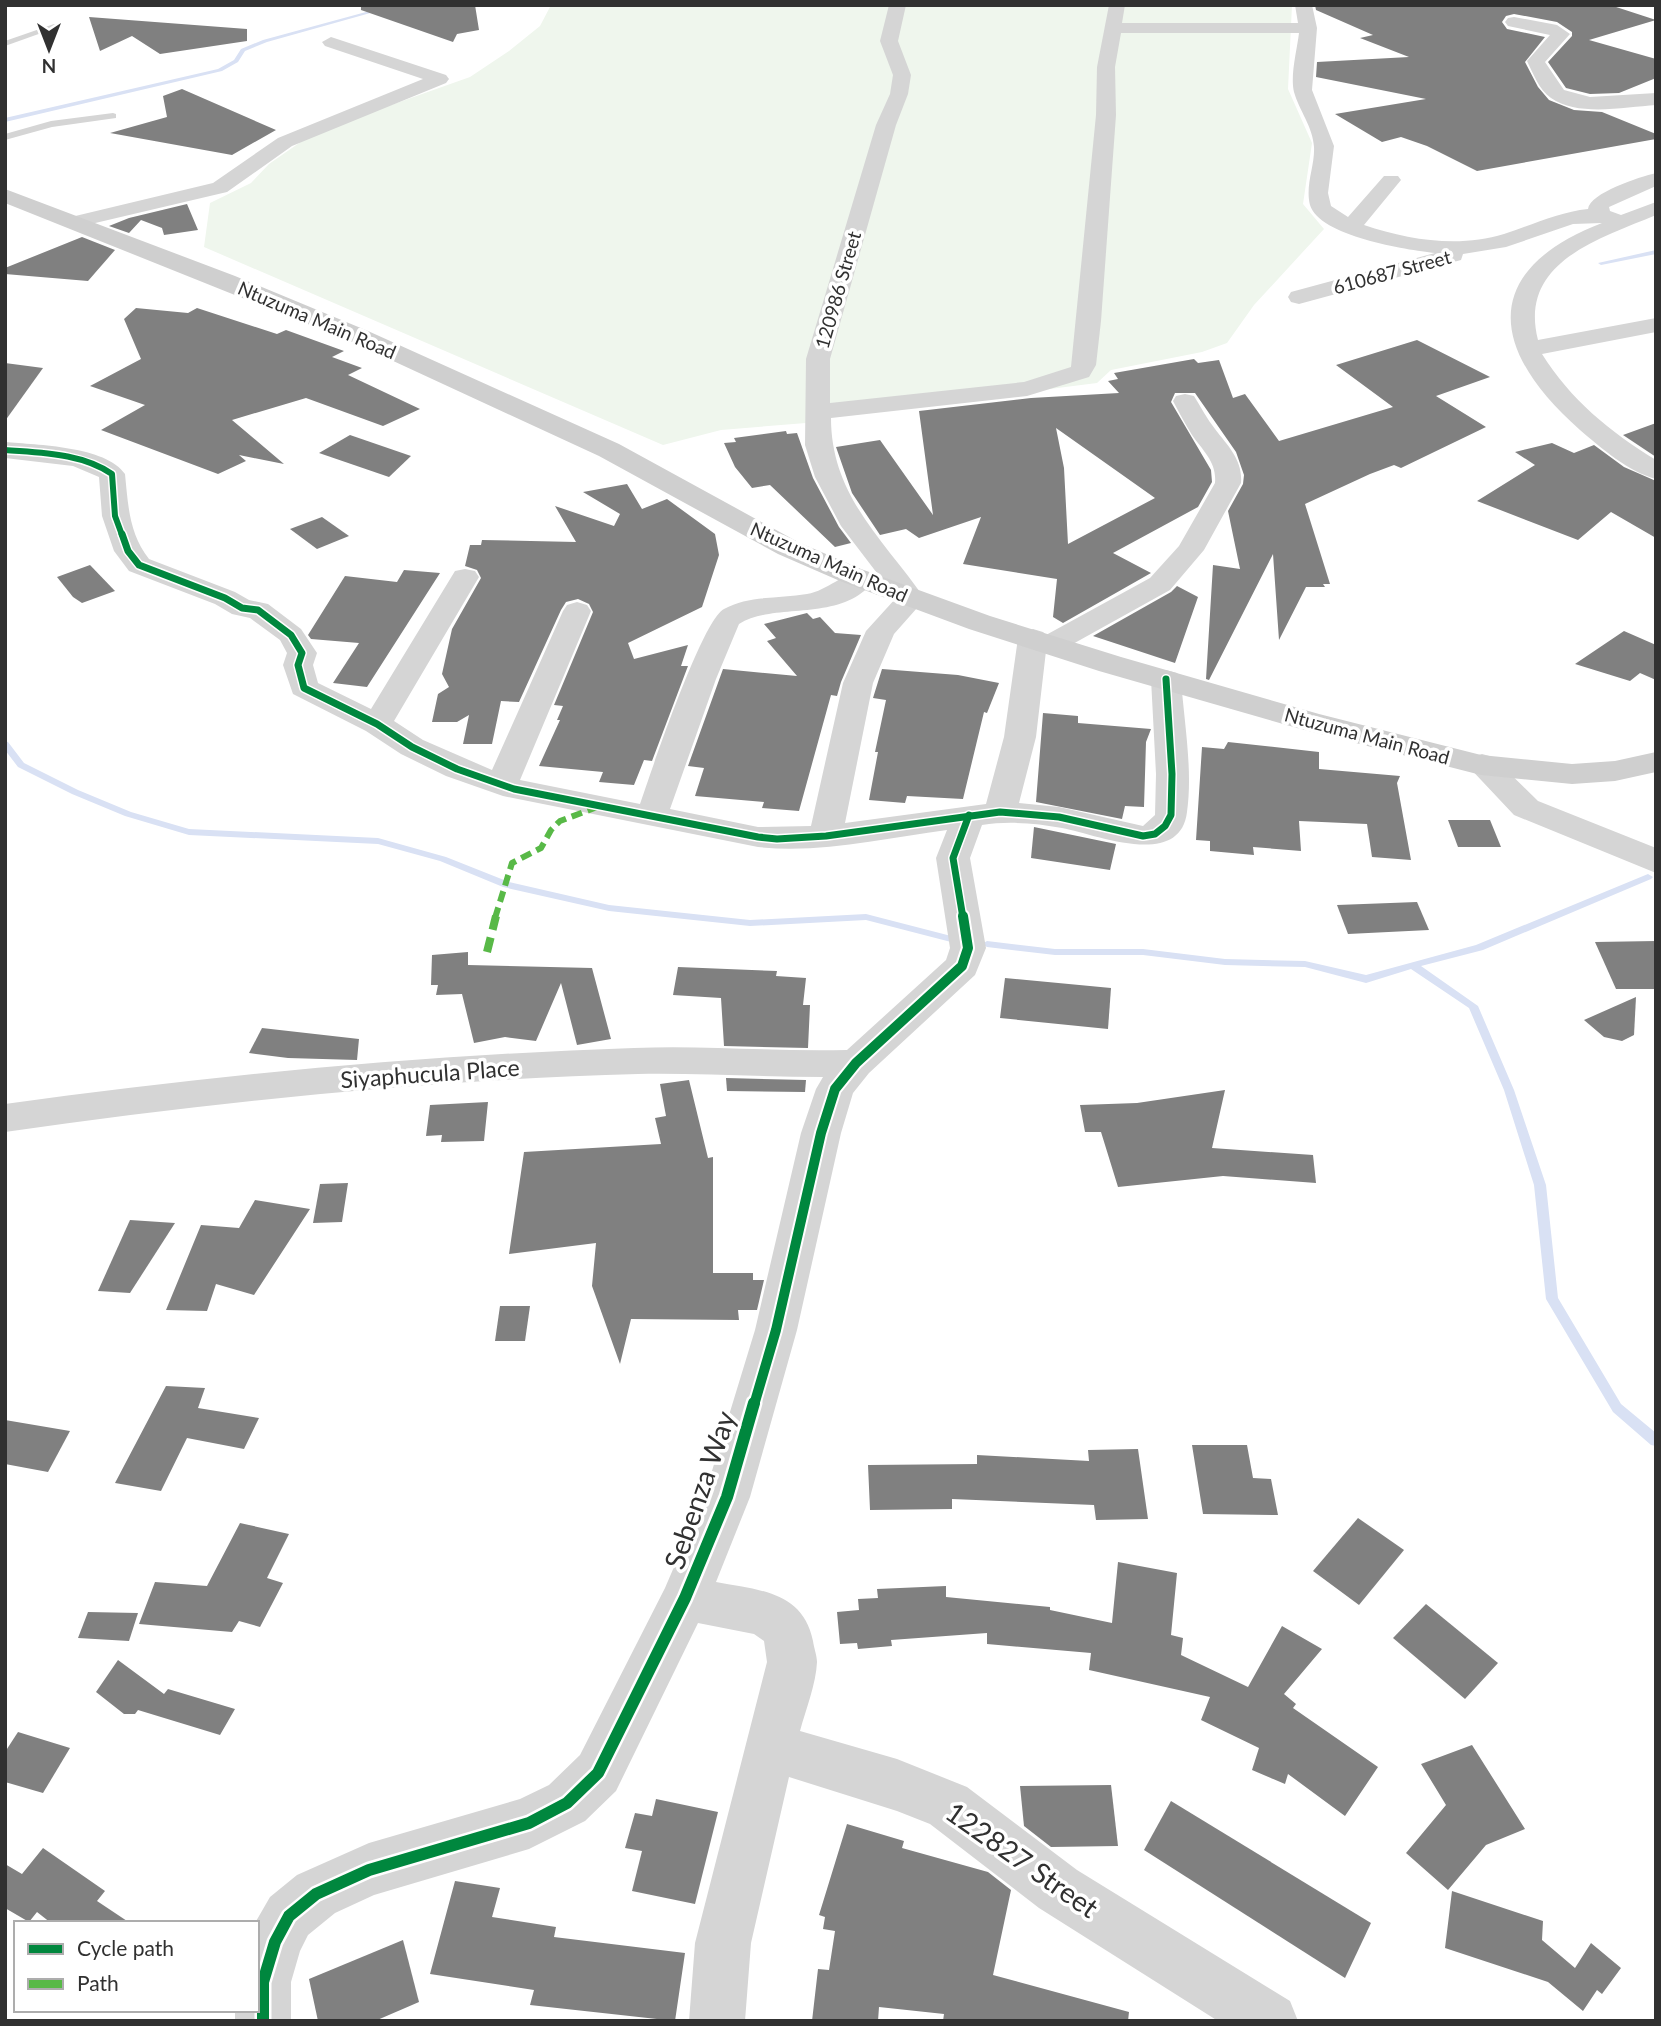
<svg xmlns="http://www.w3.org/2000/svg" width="1661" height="2026" viewBox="0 0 1661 2026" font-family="Lato,sans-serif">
  <rect width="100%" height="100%" fill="#fff"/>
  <path fill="#eff6ed" d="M 551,5 L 1292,5 L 1288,89 L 1312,143 L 1303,204 L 1324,229 L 1254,305 L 1227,343 L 1202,352 L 1111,370 L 1097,383 L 843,415 L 806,423 L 721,430 L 663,445 L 204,247 L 210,203 L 251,183 L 269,164 L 315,132 L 470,77 L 509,51 L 540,26 Z"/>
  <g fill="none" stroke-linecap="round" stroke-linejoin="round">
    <g fill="#d9e1f4" fill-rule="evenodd">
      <path d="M 377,9 L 381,10 L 267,42 L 245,51 L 238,62 L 222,71 L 5,122 L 5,118 L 218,69 L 234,60 L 241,49 L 263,40 Z"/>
      <path d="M 1656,250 L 1656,254 L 1601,265 L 1598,263 Z"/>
      <path d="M 5,741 L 8,742 L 24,763 L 78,790 L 131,812 L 189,829 L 378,838 L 446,857 L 509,882 L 609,905 L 750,920 L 866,914 L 955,937 L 956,939 L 951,942 L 866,920 L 750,926 L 609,911 L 503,887 L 440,861 L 378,844 L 189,835 L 125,816 L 72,794 L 18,767 L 5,750 Z"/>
      <path d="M 1648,874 L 1653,877 L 1651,879 L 1483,950 L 1421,966 L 1478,1006 L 1514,1090 L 1546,1185 L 1558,1298 L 1621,1404 L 1656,1433 L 1656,1446 L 1651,1445 L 1613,1412 L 1546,1299 L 1534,1185 L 1504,1090 L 1469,1008 L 1411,969 L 1366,983 L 1305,967 L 1225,965 L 1143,955 L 1055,955 L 987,947 L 982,944 L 987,941 L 1055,949 L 1143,949 L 1225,959 L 1305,961 L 1366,975 L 1476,945 Z"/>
    </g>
  </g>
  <g fill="#808080" fill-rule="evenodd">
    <path d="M 361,5 L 475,5 L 479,30 L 457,34 L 453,42 L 361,10 Z"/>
    <path d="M 1315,5 L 1610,5 L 1656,20 L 1589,40 L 1656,59 L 1656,78 L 1619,93 L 1590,94 L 1566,88 L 1548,62 L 1572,36 L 1572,32 L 1557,22 L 1514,14 L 1506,16 L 1502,22 L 1507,29 L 1545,37 L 1525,62 L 1538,87 L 1549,100 L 1574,110 L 1602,112 L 1656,134 L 1656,139 L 1477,171 L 1427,146 L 1401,137 L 1382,142 L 1335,114 L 1426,99 L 1316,77 L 1317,62 L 1409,57 L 1360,38 L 1373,35 L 1316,10 Z"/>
    <path d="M 89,17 L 247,29 L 247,41 L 160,54 L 132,36 L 100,51 Z"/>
    <path d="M 182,89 L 276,130 L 232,155 L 110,133 L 167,117 L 163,96 Z"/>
    <path d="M 187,204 L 198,230 L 164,235 L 162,228 L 141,220 L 129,233 L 109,226 L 129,218 Z"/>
    <path d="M 82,237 L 115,250 L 88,281 L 5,274 L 5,268 Z"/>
    <path d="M 136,308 L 188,313 L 197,308 L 277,334 L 286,330 L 344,351 L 332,357 L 362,368 L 348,375 L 420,409 L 383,426 L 306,398 L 232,420 L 284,464 L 239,455 L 246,461 L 218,474 L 101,430 L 145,405 L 90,386 L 141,359 L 124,319 Z"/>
    <path d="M 1417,340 L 1490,377 L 1436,396 L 1486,427 L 1401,468 L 1394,465 L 1370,474 L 1305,504 L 1330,584 L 1323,584 L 1325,587 L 1306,587 L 1279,640 L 1273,554 L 1209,680 L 1206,679 L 1213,565 L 1240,569 L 1228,511 L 1243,484 L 1244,475 L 1236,452 L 1195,393 L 1175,393 L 1171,402 L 1211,470 L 1212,482 L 1198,507 L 1113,553 L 1151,573 L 1063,623 L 1053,617 L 1057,579 L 963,564 L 981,517 L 919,538 L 906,529 L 880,535 L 852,493 L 836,447 L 880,440 L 933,515 L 919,411 L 1031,398 L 1119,393 L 1108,381 L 1118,379 L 1114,373 L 1194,359 L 1198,363 L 1219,360 L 1233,398 L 1245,394 L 1279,441 L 1393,407 L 1336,365 ZM 1056,428 L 1155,498 L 1068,544 L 1064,468 Z"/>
    <path d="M 5,363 L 43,368 L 5,421 Z"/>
    <path d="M 1656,423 L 1656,457 L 1623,435 Z"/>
    <path d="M 786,431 L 787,434 L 797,433 L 813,478 L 839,527 L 851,543 L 835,547 L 770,485 L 752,488 L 735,467 L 724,443 L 736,442 L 734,438 Z"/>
    <path d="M 350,435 L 411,456 L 389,477 L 319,453 Z"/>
    <path d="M 1552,443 L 1574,453 L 1594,445 L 1624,467 L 1656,481 L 1656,538 L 1611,512 L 1578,540 L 1477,501 L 1535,465 L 1515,452 Z"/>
    <path d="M 627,484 L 642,509 L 667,499 L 715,534 L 719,555 L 702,607 L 628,643 L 634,659 L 688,645 L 681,666 L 688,666 L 652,761 L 644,760 L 634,785 L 599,782 L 603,772 L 539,766 L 560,720 L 557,720 L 563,706 L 554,705 L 593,612 L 589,604 L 578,599 L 566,602 L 561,610 L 519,702 L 501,701 L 492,744 L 463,744 L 469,715 L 457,722 L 432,722 L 438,694 L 449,687 L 442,674 L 452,629 L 481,578 L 477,570 L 465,566 L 470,545 L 481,545 L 482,540 L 576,542 L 555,506 L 614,526 L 620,514 L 583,492 Z"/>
    <path d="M 322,517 L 349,536 L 317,549 L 290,529 Z"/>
    <path d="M 90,565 L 115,591 L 82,603 L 73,597 L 57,577 Z"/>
    <path d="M 404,570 L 440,573 L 367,687 L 333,683 L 359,643 L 311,639 L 308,635 L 345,576 L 397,582 Z"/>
    <path d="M 1177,586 L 1198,597 L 1175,663 L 1093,636 L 1171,592 Z"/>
    <path d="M 807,613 L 813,619 L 820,617 L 835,633 L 861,635 L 841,682 L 837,696 L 831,695 L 799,811 L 762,808 L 764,802 L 695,796 L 704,768 L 688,766 L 723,669 L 797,676 L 767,641 L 776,638 L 764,624 Z"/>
    <path d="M 1624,631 L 1656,645 L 1656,680 L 1640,673 L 1630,681 L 1575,664 Z"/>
    <path d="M 882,669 L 958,675 L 999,683 L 987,713 L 984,712 L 963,799 L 907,796 L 905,803 L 869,800 L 878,752 L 875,752 L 886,700 L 873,698 Z"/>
    <path d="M 1043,713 L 1078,716 L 1078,723 L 1151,729 L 1146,742 L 1144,807 L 1125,806 L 1122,819 L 1036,802 Z"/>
    <path d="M 1228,742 L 1319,752 L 1319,769 L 1400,776 L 1397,783 L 1411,860 L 1372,857 L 1367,824 L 1299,821 L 1301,851 L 1253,847 L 1254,855 L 1210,851 L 1210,841 L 1196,840 L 1202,747 L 1224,749 Z"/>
    <path d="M 1448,820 L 1490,820 L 1501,847 L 1458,847 Z"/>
    <path d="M 1034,827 L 1116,844 L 1110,870 L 1031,858 Z"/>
    <path d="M 1417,902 L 1429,930 L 1348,934 L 1337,905 Z"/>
    <path d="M 1656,941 L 1656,989 L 1616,989 L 1595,942 Z"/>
    <path d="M 468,952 L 468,965 L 592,968 L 611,1039 L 577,1045 L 561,983 L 536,1041 L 505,1037 L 474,1043 L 462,994 L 436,995 L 438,985 L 431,985 L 432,955 Z"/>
    <path d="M 678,967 L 777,971 L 776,976 L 806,978 L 803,1005 L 810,1005 L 808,1048 L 724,1046 L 721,998 L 673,995 Z"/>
    <path d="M 1005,978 L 1111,988 L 1108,1029 L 1000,1018 Z"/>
    <path d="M 1636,997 L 1634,1035 L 1622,1041 L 1604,1037 L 1584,1020 Z"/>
    <path d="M 262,1028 L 359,1039 L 357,1060 L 288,1058 L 249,1053 Z"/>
    <path d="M 726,1078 L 806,1080 L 805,1092 L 727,1091 Z"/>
    <path d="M 689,1080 L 708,1158 L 713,1157 L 713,1273 L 753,1273 L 753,1280 L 764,1280 L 757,1310 L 738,1310 L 739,1320 L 631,1319 L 620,1364 L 592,1286 L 596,1243 L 509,1254 L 524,1152 L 661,1144 L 655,1118 L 666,1116 L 660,1084 Z"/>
    <path d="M 1225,1090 L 1212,1148 L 1313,1155 L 1316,1183 L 1223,1176 L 1118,1187 L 1101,1132 L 1085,1132 L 1080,1105 L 1137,1103 Z"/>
    <path d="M 488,1102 L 484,1141 L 441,1142 L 442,1135 L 426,1136 L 430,1105 Z"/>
    <path d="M 348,1183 L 342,1222 L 313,1223 L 320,1184 Z"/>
    <path d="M 255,1200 L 310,1209 L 254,1295 L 216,1284 L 207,1311 L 166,1310 L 201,1225 L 239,1228 Z"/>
    <path d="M 130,1220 L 175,1223 L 130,1293 L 98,1291 Z"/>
    <path d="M 500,1306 L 530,1306 L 525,1341 L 495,1341 Z"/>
    <path d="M 166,1386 L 205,1388 L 198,1408 L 259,1418 L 244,1449 L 187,1438 L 161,1491 L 115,1483 Z"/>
    <path d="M 5,1420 L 70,1431 L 48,1472 L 5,1464 Z"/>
    <path d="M 1192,1445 L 1247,1445 L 1253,1478 L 1271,1479 L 1278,1515 L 1203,1514 Z"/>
    <path d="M 1138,1449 L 1148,1519 L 1096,1520 L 1094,1505 L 952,1499 L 952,1509 L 870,1510 L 868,1465 L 977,1464 L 977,1455 L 1089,1461 L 1088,1450 Z"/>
    <path d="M 1358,1518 L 1404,1550 L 1359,1605 L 1313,1571 Z"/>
    <path d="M 240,1523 L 289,1534 L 267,1578 L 283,1583 L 260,1627 L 239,1621 L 232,1632 L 139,1624 L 155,1582 L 207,1586 Z"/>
    <path d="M 1118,1562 L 1177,1573 L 1171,1635 L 1183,1638 L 1181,1655 L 1248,1687 L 1282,1626 L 1322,1649 L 1284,1694 L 1296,1704 L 1293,1708 L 1378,1767 L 1345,1816 L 1288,1774 L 1285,1784 L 1252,1770 L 1259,1748 L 1201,1720 L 1210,1697 L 1089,1670 L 1091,1653 L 987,1644 L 987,1633 L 891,1640 L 892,1646 L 858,1649 L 857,1643 L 840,1644 L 837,1612 L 859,1610 L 858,1599 L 878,1598 L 877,1589 L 946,1586 L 946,1597 L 1050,1607 L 1050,1610 L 1112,1623 Z"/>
    <path d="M 1426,1604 L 1498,1663 L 1465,1699 L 1393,1638 Z"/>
    <path d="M 88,1612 L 138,1613 L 129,1641 L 78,1638 Z"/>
    <path d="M 118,1660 L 164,1694 L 168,1689 L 235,1709 L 220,1735 L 138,1710 L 135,1714 L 124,1714 L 96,1692 Z"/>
    <path d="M 18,1732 L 70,1748 L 43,1793 L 5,1782 L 5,1752 Z"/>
    <path d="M 1472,1745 L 1525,1829 L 1486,1845 L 1448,1890 L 1406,1853 L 1446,1805 L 1421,1764 Z"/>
    <path d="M 1111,1785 L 1118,1846 L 1051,1847 L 1024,1826 L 1020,1786 Z"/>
    <path d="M 656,1799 L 718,1812 L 695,1904 L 632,1891 L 642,1851 L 625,1848 L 635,1813 L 652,1816 Z"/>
    <path d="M 1171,1801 L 1371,1923 L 1345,1978 L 1144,1850 Z"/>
    <path d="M 847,1824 L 904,1841 L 902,1848 L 988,1872 L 1011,1890 L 993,1975 L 1129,2012 L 1128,2021 L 943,2021 L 944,2014 L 879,2007 L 878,2021 L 812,2021 L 818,1969 L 829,1970 L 835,1931 L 823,1929 L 825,1917 L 819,1915 Z"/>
    <path d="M 43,1848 L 105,1891 L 97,1901 L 130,1923 L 51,1923 L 37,1912 L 29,1922 L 5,1908 L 5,1864 L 22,1874 Z"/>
    <path d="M 455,1881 L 500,1888 L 492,1917 L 556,1927 L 554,1937 L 685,1953 L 675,2021 L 530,2005 L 534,1990 L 430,1974 Z"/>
    <path d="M 1452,1891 L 1543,1921 L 1542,1940 L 1575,1968 L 1591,1943 L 1621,1968 L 1602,1994 L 1597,1990 L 1583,2011 L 1548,1982 L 1445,1948 Z"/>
    <path d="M 403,1940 L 419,2002 L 375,2021 L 318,2021 L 309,1979 Z"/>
  </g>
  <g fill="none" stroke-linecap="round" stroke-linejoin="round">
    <g fill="#d5d5d5" fill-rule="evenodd">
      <path d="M 54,24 L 61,26 L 5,46 L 5,41 Z"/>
      <path d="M 113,113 L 116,114 L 116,118 L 52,127 L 5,140 L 5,134 L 51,121 Z"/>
    </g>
    <g fill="#d5d5d5" fill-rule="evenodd">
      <path d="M 889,5 L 906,5 L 898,41 L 911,75 L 908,94 L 896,125 L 830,359 L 830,403 L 1024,382 L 1071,367 L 1096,115 L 1097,67 L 1109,5 L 1125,5 L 1122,23 L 1298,23 L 1295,5 L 1312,5 L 1317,28 L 1312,90 L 1334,146 L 1328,193 L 1331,206 L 1348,217 L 1384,176 L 1398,176 L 1401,180 L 1364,225 C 1408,240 1459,248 1504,234 C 1532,225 1559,212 1588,209 C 1590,193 1639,177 1656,173 L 1656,186 L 1609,207 L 1610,211 L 1621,215 L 1656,202 L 1656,215 C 1599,239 1518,262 1538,340 L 1656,318 L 1656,332 L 1542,354 C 1570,399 1610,432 1656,460 L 1656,479 C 1629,472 1601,448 1580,430 C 1490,351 1478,271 1602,223 L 1573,224 L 1506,247 L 1463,254 L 1461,260 L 1299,304 L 1291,302 L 1288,297 L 1291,292 L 1435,253 C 1407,250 1319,236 1310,205 C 1305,185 1315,166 1314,147 C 1313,127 1299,110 1294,92 C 1290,75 1297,50 1299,33 L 1121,33 L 1115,67 L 1116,115 L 1101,321 L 1096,365 L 1089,377 L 1027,396 L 831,418 C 831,496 884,540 925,599 L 894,634 L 873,683 L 845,823 L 986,804 L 1004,737 L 1018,638 L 1023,632 L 1033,629 L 1043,632 L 1046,635 L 1150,578 L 1179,546 L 1215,483 C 1217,462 1203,451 1192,435 C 1185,424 1179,412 1173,401 L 1176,396 L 1185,394 L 1194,396 C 1201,407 1207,419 1215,429 C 1228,446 1243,460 1241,483 L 1204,550 L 1170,590 L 1062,650 L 1046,651 L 1036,737 L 1019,803 L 1059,807 L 1143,826 L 1155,815 L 1156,774 L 1151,679 L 1155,673 L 1166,670 L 1177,673 L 1181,679 C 1184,722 1193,770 1187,812 C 1180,870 1095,834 1062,828 C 1036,823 1007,821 982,825 L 970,858 L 986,948 L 975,975 L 869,1073 L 853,1093 L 841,1133 L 797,1330 L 750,1497 L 716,1582 C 758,1590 803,1591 813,1641 C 814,1648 817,1656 817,1662 C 816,1684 806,1709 800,1731 L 897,1759 L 967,1787 L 1077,1870 L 1290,2001 L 1298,2021 L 1218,2021 L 1039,1908 L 930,1824 L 897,1811 L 789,1777 L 751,1943 L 745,2021 L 689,2021 L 695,1943 L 767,1662 L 764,1641 L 754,1634 L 698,1623 L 616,1791 L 585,1821 L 529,1849 L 374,1895 L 335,1913 L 308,1935 L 300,1951 L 291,1982 L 291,2021 L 235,2021 L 235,2010 L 257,2010 L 255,1923 L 270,1897 L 297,1875 L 369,1843 L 520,1799 L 549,1785 L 580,1755 L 665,1588 L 704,1497 L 755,1330 L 801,1133 L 816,1089 L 823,1077 C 761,1077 699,1073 638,1074 C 426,1080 215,1102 5,1132 L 5,1104 C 214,1075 424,1055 634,1048 C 705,1045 776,1052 847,1050 L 946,960 L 950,948 L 936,858 L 947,830 C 886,838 820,854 758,847 L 503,796 L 446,776 L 401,754 L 366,731 L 293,694 L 283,665 L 287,653 L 280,640 L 250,618 L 232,614 L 215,604 L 129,571 L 114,551 L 102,516 L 99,477 L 73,466 L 5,458 L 5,442 C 37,445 106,446 125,474 C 128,504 129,534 149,559 L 235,592 L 249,600 L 268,604 L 301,629 L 317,653 L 313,665 L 318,683 L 371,709 L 455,571 L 465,569 L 475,571 L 479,577 L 394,721 L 423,740 L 492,770 L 563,611 L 567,605 L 577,602 L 587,605 L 591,611 L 520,780 L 640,804 C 651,772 702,620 724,609 C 749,595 779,599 807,594 C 831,590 847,567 871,573 L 875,579 C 844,624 775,601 739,624 L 716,679 L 670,809 L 758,827 L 811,826 L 843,683 L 866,631 L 896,598 L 841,526 L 815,477 L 805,445 L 806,359 L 876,125 L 890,94 L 893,75 L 880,41 Z"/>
      <path d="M 1514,17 L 1557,25 L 1570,34 L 1545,62 L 1564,90 L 1590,97 L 1656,93 L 1656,105 C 1625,107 1578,117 1551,98 C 1539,90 1533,73 1527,61 L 1550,35 L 1508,26 L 1505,22 L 1508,18 Z"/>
      <path d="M 331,37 L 446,75 L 449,79 L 446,83 L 292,146 L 227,192 L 74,228 L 67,226 L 63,222 L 67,218 L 213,183 L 278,138 L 423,79 L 325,46 L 322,42 Z"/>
      <path d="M 1482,754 L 1493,757 L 1538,801 L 1656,848 L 1656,873 L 1514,815 L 1466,764 L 1471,757 Z"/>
    </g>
    <path fill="#cfcfcf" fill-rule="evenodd" d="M 5,189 L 235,276 L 368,331 L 619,444 L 798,542 L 861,569 L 990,616 L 1121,657 L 1319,714 L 1481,755 L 1572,764 L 1615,761 L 1656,752 L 1656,772 L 1615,781 L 1572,784 L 1481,775 L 1297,728 L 1099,671 L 969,629 L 840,581 L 778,554 L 599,456 L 350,341 L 5,203 Z"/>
    <path stroke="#58b947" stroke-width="6" stroke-dasharray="11 6" stroke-linecap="butt" d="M 495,918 L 512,863 L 541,848 L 551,830 L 560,821 L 597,807"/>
    <path stroke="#58b947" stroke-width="8" stroke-dasharray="15 8" stroke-linecap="butt" d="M 487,952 L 496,916"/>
    <defs>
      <path id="cycleway-far3" d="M 5,450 C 41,453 81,453 112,474 L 115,516 L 122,535"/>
      <g id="cycleway-far2">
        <path d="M 122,534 L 128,551 L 139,565 L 225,598 L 242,608 L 258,610 L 291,635 L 302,653 L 298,665 L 304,688 L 377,724 L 412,747 L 457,769 L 514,789 L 758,837 L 777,839 L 826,836 L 1000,812 L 1059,817 L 1143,836 L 1155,834 L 1165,826 L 1171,815 L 1172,774 L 1166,679"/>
        <path d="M 963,918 L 953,858 L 969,815"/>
      </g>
      <path id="cycleway-far1" d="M 754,1405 L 776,1330 L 821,1133 L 835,1089 L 856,1063 L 962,966 L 968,948 L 963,916"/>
      <path id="cycleway" d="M 263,2021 L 263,1982 L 275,1942 L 289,1916 L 316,1894 L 369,1870 L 529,1823 L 567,1803 L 598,1773 L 685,1598 L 727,1497 L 754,1403"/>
    </defs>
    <use href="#cycleway-far3" stroke="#fff" stroke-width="9"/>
    <use href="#cycleway-far2" stroke="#fff" stroke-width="10"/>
    <use href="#cycleway-far1" stroke="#fff" stroke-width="14"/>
    <use href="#cycleway" stroke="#fff" stroke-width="17"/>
    <use href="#cycleway-far3" stroke="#00873e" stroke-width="6"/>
    <use href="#cycleway-far2" stroke="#00873e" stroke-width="7"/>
    <use href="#cycleway-far1" stroke="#00873e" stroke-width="10"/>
    <use href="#cycleway" stroke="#00873e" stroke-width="12"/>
  </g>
  <g text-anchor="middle" stroke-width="7" stroke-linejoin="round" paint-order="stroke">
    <g font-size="19" fill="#313131" stroke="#fff">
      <text transform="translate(1392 272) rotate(-15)" y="7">610687 Street</text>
      <text transform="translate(838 290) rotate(-74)" y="7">120986 Street</text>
      <text transform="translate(317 320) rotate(23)" y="7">Ntuzuma Main Road</text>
      <text transform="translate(829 562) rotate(24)" y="7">Ntuzuma Main Road</text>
      <text transform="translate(1367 736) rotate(15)" y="7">Ntuzuma Main Road</text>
    </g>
    <g font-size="23" fill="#313131" stroke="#fff">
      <text transform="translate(430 1074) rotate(-4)" y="8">Siyaphucula Place</text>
    </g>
    <g font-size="28" fill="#313131" stroke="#fff">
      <text transform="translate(700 1490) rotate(-71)" y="10">Sebenza Way</text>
      <text transform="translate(1022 1860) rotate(35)" y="10">122827 Street</text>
    </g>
  </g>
  <rect width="1661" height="2026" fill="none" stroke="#313131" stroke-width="14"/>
  <rect x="14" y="1921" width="245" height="91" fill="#ffffff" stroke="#adadad" stroke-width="2"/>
  <rect x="28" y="1944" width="35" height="10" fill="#00873e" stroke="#adadad" stroke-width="2"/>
  <text x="77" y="1956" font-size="21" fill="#313131">Cycle path</text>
  <rect x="28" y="1979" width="35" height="10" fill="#58b947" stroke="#adadad" stroke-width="2"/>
  <text x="77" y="1991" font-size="21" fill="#313131">Path</text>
  <g transform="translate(49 49) rotate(180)" stroke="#ffffff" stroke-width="5" paint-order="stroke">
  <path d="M0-5L12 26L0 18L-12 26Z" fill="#313131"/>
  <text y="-10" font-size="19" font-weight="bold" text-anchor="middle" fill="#313131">N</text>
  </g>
</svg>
